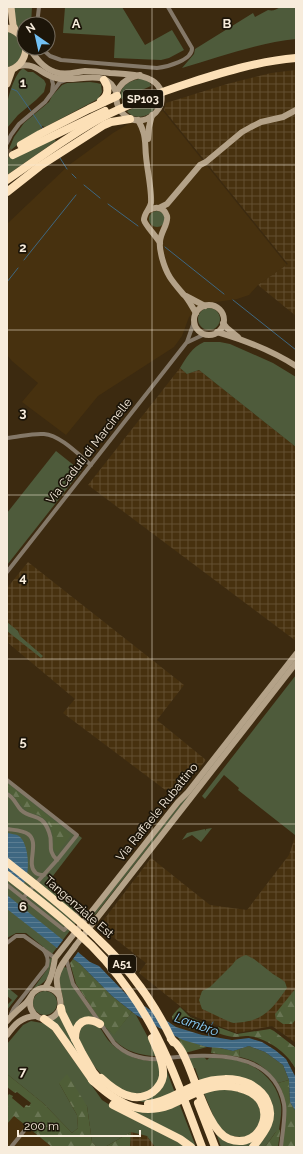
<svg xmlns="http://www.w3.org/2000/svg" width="303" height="1154" viewBox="0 0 303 1154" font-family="Raleway,sans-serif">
  <defs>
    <pattern id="industrial-grid" width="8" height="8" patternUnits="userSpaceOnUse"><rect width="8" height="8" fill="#47310f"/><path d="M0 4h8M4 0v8" fill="none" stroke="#624f31"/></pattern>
    <pattern id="forest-firs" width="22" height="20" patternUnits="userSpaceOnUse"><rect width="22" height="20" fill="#4f5e37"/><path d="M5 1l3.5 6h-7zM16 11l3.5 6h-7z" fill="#697553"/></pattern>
    <pattern id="water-rules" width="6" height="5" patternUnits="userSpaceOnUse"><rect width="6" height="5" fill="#3e6781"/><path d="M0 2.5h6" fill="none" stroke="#5b7d92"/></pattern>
  </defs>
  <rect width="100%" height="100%" fill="#3c2a10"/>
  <g fill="#47310f">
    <path d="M 163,111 L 287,265 L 258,285 L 249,295 L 237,299 L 209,303 L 198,307 L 189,317 L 182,336 L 174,347 L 98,396 L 66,435 L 22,402 L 38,383 L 12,361 L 7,355 L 7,224 L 69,165 L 113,133 L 130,123 Z"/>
    <path d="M 14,1116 L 52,1147 L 7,1147 L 7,1124 Z"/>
  </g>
  <g fill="url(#industrial-grid)">
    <path d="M 296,70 L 296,316 L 258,285 L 288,264 L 164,110 L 166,103 L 227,84 L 271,73 Z"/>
    <path d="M 180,368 L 187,374 L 199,370 L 296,447 L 296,641 L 88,485 Z"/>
    <path d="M 28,562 L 184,685 L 157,720 L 206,760 L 176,798 L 63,713 L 75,699 L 7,642 L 7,588 Z"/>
    <path d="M 296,834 L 296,1043 L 272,1026 L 237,1033 L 191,1015 L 139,973 L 146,963 L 99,926 L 151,858 L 210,905 L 247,910 L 289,855 Z"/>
    <path d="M 131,1132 L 147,1136 L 155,1147 L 130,1147 Z"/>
  </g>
  <g fill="#4e5b3b">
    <path d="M 14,7 L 32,7 L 31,24 L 24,24 L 24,34 L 17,26 L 15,22 Z"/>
    <path d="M 65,7 L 122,7 L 145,45 L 172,30 L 184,50 L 169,58 L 161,60 L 114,58 L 115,36 L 63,33 Z"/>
    <path d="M 280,7 L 296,7 L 296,39 C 257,43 219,57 182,68 L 194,54 L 195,49 L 253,13 L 255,17 L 268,10 C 273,11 276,10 280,7 Z"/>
    <path d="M 7,31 C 21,34 27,50 18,61 C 16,64 10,66 7,68 Z"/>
    <path d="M 22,69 L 24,69 L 28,72 L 33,72 L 44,80 L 46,84 L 44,92 L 36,100 L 18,115 L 7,128 C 7,120 6,112 7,105 C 8,96 15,74 22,69 Z"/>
    <path d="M 139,79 L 144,79 L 150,83 L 151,86 L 121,99 C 118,87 129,81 139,79 Z"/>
    <path d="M 90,82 L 97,83 L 101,84 L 102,92 L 98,99 L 45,127 L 42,126 L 41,129 L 23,140 L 11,150 L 15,157 L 54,138 L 56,141 L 7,175 L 7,156 L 9,149 L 14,137 L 24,123 L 49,102 L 52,96 L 62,85 L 67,83 Z"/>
    <path d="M 156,98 C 162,113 135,124 127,111 Z"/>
    <circle cx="157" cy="219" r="8"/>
    <circle cx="209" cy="319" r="11"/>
    <path d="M 204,342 L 220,342 L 230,344 L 273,363 L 296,377 L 296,447 L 199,370 L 187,374 L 180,368 C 186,358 192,347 204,342 Z"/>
    <path d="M 56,451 L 81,471 L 7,565 L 7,513 Z"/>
    <path d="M 7,622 L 18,631 L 20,636 L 43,656 L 41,658 L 7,631 Z"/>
    <path d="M 296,657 L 296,660 L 95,915 L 93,914 Z"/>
    <path d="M 296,675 L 296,834 L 295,835 L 238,790 L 239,788 L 224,775 L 205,799 L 202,796 Z"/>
    <path d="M 7,779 L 82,838 L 46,885 L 82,915 L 52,954 L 26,933 L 16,933 L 7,938 Z"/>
    <path d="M 212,828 L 201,842 L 192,835 L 182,840 L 187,833 L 205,829 L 206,831 L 206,829 Z"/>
    <path d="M 50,955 L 52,959 C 47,978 51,979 33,989 L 48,968 L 49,959 L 51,958 Z"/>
    <path d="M 246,955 L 254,959 L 273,974 L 281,979 L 285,982 L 287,988 C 275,1005 266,1019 244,1022 C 241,1022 237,1023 234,1023 C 228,1022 210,1012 202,1009 L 199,1000 L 202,991 L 210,987 L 233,964 C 236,959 240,957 246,955 Z"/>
    <path d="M 64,967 L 68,968 L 73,987 L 95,1019 L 74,1031 L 64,1010 L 63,998 L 59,981 L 61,972 Z"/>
    <path d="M 7,987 L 18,996 L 7,1010 L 7,1005 L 12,1000 L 7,996 Z"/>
    <circle cx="45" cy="1003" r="12"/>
    <path d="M 132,1012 L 136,1015 L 158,1056 C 137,1056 118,1049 107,1030 L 107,1029 L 114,1034 Z"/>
    <path d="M 59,1015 L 88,1067 L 52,1021 Z"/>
    <path d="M 31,1021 L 48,1024 L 102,1100 L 124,1114 L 173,1139 L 186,1147 L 155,1147 L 147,1136 L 131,1132 L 105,1147 L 97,1147 L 92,1142 L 87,1106 L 59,1083 L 77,1115 L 78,1128 L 72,1133 L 43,1103 L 7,1074 L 7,1044 L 23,1025 Z"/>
    <path d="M 87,1023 C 90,1024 96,1025 99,1027 C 102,1030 105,1036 108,1040 C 121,1055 140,1062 159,1061 L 160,1080 L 146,1093 L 127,1094 L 101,1074 L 94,1066 L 79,1041 L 80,1029 Z"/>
    <path d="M 249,1046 L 265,1052 L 283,1065 L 289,1080 L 278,1083 C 267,1069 258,1061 240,1057 L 239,1049 Z"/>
    <path d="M 204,1057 L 207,1060 L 209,1058 C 216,1058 223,1058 230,1059 C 255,1062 277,1080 281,1105 C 282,1113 280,1122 279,1130 L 275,1133 L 265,1147 L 256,1147 L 268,1097 L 200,1082 L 195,1068 L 192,1069 L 188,1058 Z"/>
    <path d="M 166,1069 L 175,1093 L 148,1103 L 133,1100 L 151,1096 Z"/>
    <path d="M 216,1082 C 235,1081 261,1083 267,1106 C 269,1112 269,1119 266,1124 C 263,1133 256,1140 250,1147 L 221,1147 L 216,1133 C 220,1136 224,1140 229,1142 C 265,1154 288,1097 239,1086 C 226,1083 214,1085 202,1088 L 201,1086 Z"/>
    <path d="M 227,1088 L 256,1097 L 263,1120 L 248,1138 L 225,1135 L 215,1120 L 203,1091 Z"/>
    <path d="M 179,1103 L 196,1147 L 125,1107 Z"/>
  </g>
  <g fill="url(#forest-firs)">
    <path d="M 7,783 L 71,835 L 57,853 L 53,848 C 55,835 52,822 39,815 C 35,813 31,814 28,811 C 20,804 16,796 7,791 Z"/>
    <path d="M 73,959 L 79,963 L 112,996 L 132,1012 L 114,1035 L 104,1026 L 76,984 L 70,963 Z"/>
    <path d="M 296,988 L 296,1019 L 292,1024 L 283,1024 L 276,1019 L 275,1014 Z"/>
    <path d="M 180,1007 L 190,1017 L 207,1024 C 208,1028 206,1030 202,1032 C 197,1030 171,1025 172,1017 C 173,1014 178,1009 180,1007 Z"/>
    <path d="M 218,1027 L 237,1034 L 270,1029 L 274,1031 L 296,1048 L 296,1070 C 289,1053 264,1036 246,1036 C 242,1036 239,1037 236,1037 C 230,1037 223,1035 218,1033 Z"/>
    <path d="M 178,1037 L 207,1047 L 185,1053 Z"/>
    <path d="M 212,1047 L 220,1048 L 233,1051 L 239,1049 L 240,1057 L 211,1053 Z"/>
    <path d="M 7,1074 L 43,1103 L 72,1133 L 78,1128 L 77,1115 L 59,1083 L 67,1074 L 87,1106 L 92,1142 L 97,1147 L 52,1147 L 14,1116 L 7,1124 L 7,1097 L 9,1094 L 13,1096 L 12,1098 L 24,1108 L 26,1105 L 29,1106 L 31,1103 L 17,1092 L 15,1093 L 7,1087 Z"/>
    <path d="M 289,1080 L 290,1102 L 296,1112 L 296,1147 L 282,1147 L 285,1104 L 282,1091 L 278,1083 Z"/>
    <path d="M 278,1129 L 280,1130 L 280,1133 L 278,1147 L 265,1147 Z"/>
    <path d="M 131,1132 L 130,1147 L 105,1147 Z"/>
  </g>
  <g fill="url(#water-rules)">
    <path d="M 7,833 C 11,834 16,834 19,836 C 29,844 30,871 25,881 C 24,884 21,887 20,889 L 7,879 Z"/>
    <path d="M 7,895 L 63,940 L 57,948 L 7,909 Z"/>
    <path d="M 78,952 L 90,962 L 99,966 L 126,994 L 176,1027 L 202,1035 L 232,1040 L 249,1038 L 262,1042 L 275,1050 L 286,1059 L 295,1076 L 296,1082 L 296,1112 L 290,1102 L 289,1080 L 283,1065 L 265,1052 L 249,1046 L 233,1051 L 220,1048 L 207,1047 L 183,1040 L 165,1031 L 136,1015 L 112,996 L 79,963 L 73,959 Z"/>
  </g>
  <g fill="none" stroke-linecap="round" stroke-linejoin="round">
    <g stroke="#3e6781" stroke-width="1">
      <path d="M 12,89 L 17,91 L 31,111"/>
      <path d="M 33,114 L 43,129"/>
      <path d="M 60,158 L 67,169"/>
      <path d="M 72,174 L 76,178"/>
      <path d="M 84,185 L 100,198"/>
      <path d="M 108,204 L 138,226"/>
      <path d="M 165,247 L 224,294"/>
      <path d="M 24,260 L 76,195"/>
      <path d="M 7,282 L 18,268"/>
      <path d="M 233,300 L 296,350"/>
      <path d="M 209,1036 L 208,1032 L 213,1022"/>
    </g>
    <path stroke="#58472f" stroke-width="8" stroke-dasharray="8 4" stroke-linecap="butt" d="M 7,154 L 12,152"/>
    <g stroke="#847868" stroke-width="4">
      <path d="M 37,24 L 39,7"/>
      <path d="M 41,48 L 50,56 L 61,60 L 157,68 C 167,67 193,60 192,48 L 168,7"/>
      <path d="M 51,77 L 53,84 L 52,92"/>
      <path d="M 7,143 L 11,135 L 19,124 L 45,102 L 60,82 L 66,80"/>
      <path d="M 188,342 L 205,334"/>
      <path d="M 7,438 C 19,437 32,433 44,434 C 60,435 79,455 91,465"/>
      <path d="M 7,572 L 187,342 L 194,322"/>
      <path d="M 7,780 L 77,835 L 57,860 L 23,898"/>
      <path d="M 7,794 C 14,797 16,805 21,810 C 32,820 42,812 49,832 C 54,844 46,849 57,860"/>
      <path d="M 7,829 C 13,830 23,830 28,834 C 40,842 26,864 35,872 C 37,875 41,875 44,875"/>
      <path d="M 7,885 L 64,930 L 70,924"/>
      <path d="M 74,918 L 81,909"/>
      <path d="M 7,943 L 16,936 L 24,936 L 55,958"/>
      <path d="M 66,958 L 73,984 L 114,1043 C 127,1056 143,1060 161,1059"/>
      <path d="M 11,1014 L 14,1008 L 47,966 C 49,959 47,955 43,949"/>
      <path d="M 167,1058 C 209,1054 273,1049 284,1104 C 286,1115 282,1135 281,1147"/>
      <path d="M 11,1147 L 24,1131"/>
    </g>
    <g stroke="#b4a288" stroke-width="6">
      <path d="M 29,48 C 36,58 43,68 55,72 C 66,76 75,72 85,71 C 93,71 102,72 110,73 C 128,74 168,73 161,104 C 159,110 153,116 147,119 C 119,129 98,84 140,75"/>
      <path d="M 18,66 C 38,62 40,75 56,78 C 78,84 106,65 117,94"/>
      <path d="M 138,120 C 140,124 142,127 143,131 C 146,139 145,148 146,156 C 147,169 152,191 151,203 C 150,209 144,213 144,220 C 145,225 156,236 160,243"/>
      <path d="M 148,139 L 149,127 L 152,115"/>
      <path d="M 159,208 L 167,204 L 200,165 L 206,162 L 242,132 L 251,127 L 261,122 L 283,117 L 296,110"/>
      <path d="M 149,210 C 156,206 164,207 167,216 C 169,223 160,233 160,242 C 159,247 161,253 162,258 C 167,276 172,281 184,295 C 189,300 192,307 196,313"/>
      <path d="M 186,296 L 205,306"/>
      <circle cx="209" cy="320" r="15"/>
      <path d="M 223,323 L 227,328 L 238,337"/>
      <path d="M 217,332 C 245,340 271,350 296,366"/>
      <path d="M 45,988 C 52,978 53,969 55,958 L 178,802 L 188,792 L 296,654"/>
      <path d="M 31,997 C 25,1015 47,1028 58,1012 C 65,1003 55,989 57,977 C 59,965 70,954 76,945 L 296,663"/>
      <path d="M 7,1021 C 13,1014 19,1009 26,1003 C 29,1000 31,996 33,993 C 41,985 52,987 58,994"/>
      <path d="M 7,1035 C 15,1024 21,1017 36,1016"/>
    </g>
    <g stroke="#dac2a1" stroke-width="7">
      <path d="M 11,7 L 13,25 L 16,31"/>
      <path d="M 7,28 C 15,30 20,34 24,40"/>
      <path d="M 7,71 C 19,68 25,60 26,48"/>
      <path d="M 7,84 L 12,70"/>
    </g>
    <g stroke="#fce0b7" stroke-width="8">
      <path d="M 101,101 C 109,96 109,87 104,80"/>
      <path d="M 21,145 L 40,134 L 89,109 L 117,96"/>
      <path d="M 13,155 L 105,111"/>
      <path d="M 7,180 C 38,159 68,136 101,118 C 130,103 161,92 192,82 C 227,71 260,61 296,58"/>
      <path d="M 7,192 L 40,166 L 104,125 L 111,122 L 130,119"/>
      <path d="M 7,862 C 38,887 70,911 98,939 C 129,968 155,1004 173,1042"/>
      <path d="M 7,875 C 31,894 56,912 78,933 C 96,949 116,972 130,992 C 164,1039 182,1094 202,1147"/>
      <path d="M 61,1008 L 62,1013 L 82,1053 L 93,1072 L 103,1084"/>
      <path d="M 44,1019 L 55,1027 L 60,1034 L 93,1081"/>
      <path d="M 75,1039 C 75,1023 85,1015 100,1024"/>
      <path d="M 101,1078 C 115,1091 134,1105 153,1092 C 158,1088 162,1082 163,1076 C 164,1063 157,1050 152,1038"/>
      <path d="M 92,1080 C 115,1101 137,1117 170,1105 C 177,1102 183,1099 189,1096 C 206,1088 221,1083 239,1088 C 283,1098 263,1152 229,1139 C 206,1130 194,1071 181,1050 C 178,1045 175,1042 171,1039"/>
      <path d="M 198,1103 L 215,1147"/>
      <path d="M 148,1104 C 167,1102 182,1090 199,1084 C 215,1078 234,1077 250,1084 C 257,1088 264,1093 267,1101 C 276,1119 264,1133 253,1147"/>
      <path d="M 113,1105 L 180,1139 L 191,1147"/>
    </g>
  </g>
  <path fill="none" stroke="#f7ecdc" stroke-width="1" stroke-opacity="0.55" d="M 152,7 L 152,1147M 7,165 L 296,165M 7,330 L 296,330M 7,495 L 296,495M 7,659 L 296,659M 7,824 L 296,824M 7,989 L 296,989"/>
  <g text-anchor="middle" stroke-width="3.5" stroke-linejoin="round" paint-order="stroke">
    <g fill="#1c1509" stroke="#b5ac9d" stroke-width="1">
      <rect x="123" y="90" width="40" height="18" rx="3"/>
      <rect x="108" y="955" width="28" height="18" rx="3"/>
    </g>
    <g font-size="11" font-weight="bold" fill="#f7ecdc">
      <text x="143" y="103">SP103</text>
      <text x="122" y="968">A51</text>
    </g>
    <g font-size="12" fill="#f7ecdc" stroke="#1c1509">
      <text transform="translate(89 451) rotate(-52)" y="4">Via Caduti di Marcinelle</text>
      <text transform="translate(157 812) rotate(-51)" y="4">Via Raffaele Rubattino</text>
      <text transform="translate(79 907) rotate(41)" y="4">Tangenziale Est</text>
    </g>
    <g font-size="13" font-style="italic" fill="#8cd1fc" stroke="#1c1509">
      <text transform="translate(197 1024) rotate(19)" y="5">Lambro</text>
    </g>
  </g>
  <g font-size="13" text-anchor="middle" font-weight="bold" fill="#f7ecdc" stroke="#1c1509" stroke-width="3.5" stroke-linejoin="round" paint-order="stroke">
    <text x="76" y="28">A</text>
    <text x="227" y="28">B</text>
    <text x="23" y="87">1</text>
    <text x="23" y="252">2</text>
    <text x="23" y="417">3</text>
    <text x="23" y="582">4</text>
    <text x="23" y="746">5</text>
    <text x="23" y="911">6</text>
    <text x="23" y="1076">7</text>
  </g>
  <rect width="303" height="1154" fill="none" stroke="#f7ecdc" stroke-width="16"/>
  <g transform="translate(36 36) rotate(326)"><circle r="19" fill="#1c1509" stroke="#746b5d"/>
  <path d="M0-3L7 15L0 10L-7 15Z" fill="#72c1f5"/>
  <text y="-6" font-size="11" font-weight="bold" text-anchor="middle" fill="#f7ecdc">N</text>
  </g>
  <path d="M18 1130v6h122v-6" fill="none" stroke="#f7ecdc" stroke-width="2"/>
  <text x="24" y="1130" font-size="12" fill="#f7ecdc" stroke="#1c1509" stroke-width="3" paint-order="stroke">200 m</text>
</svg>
